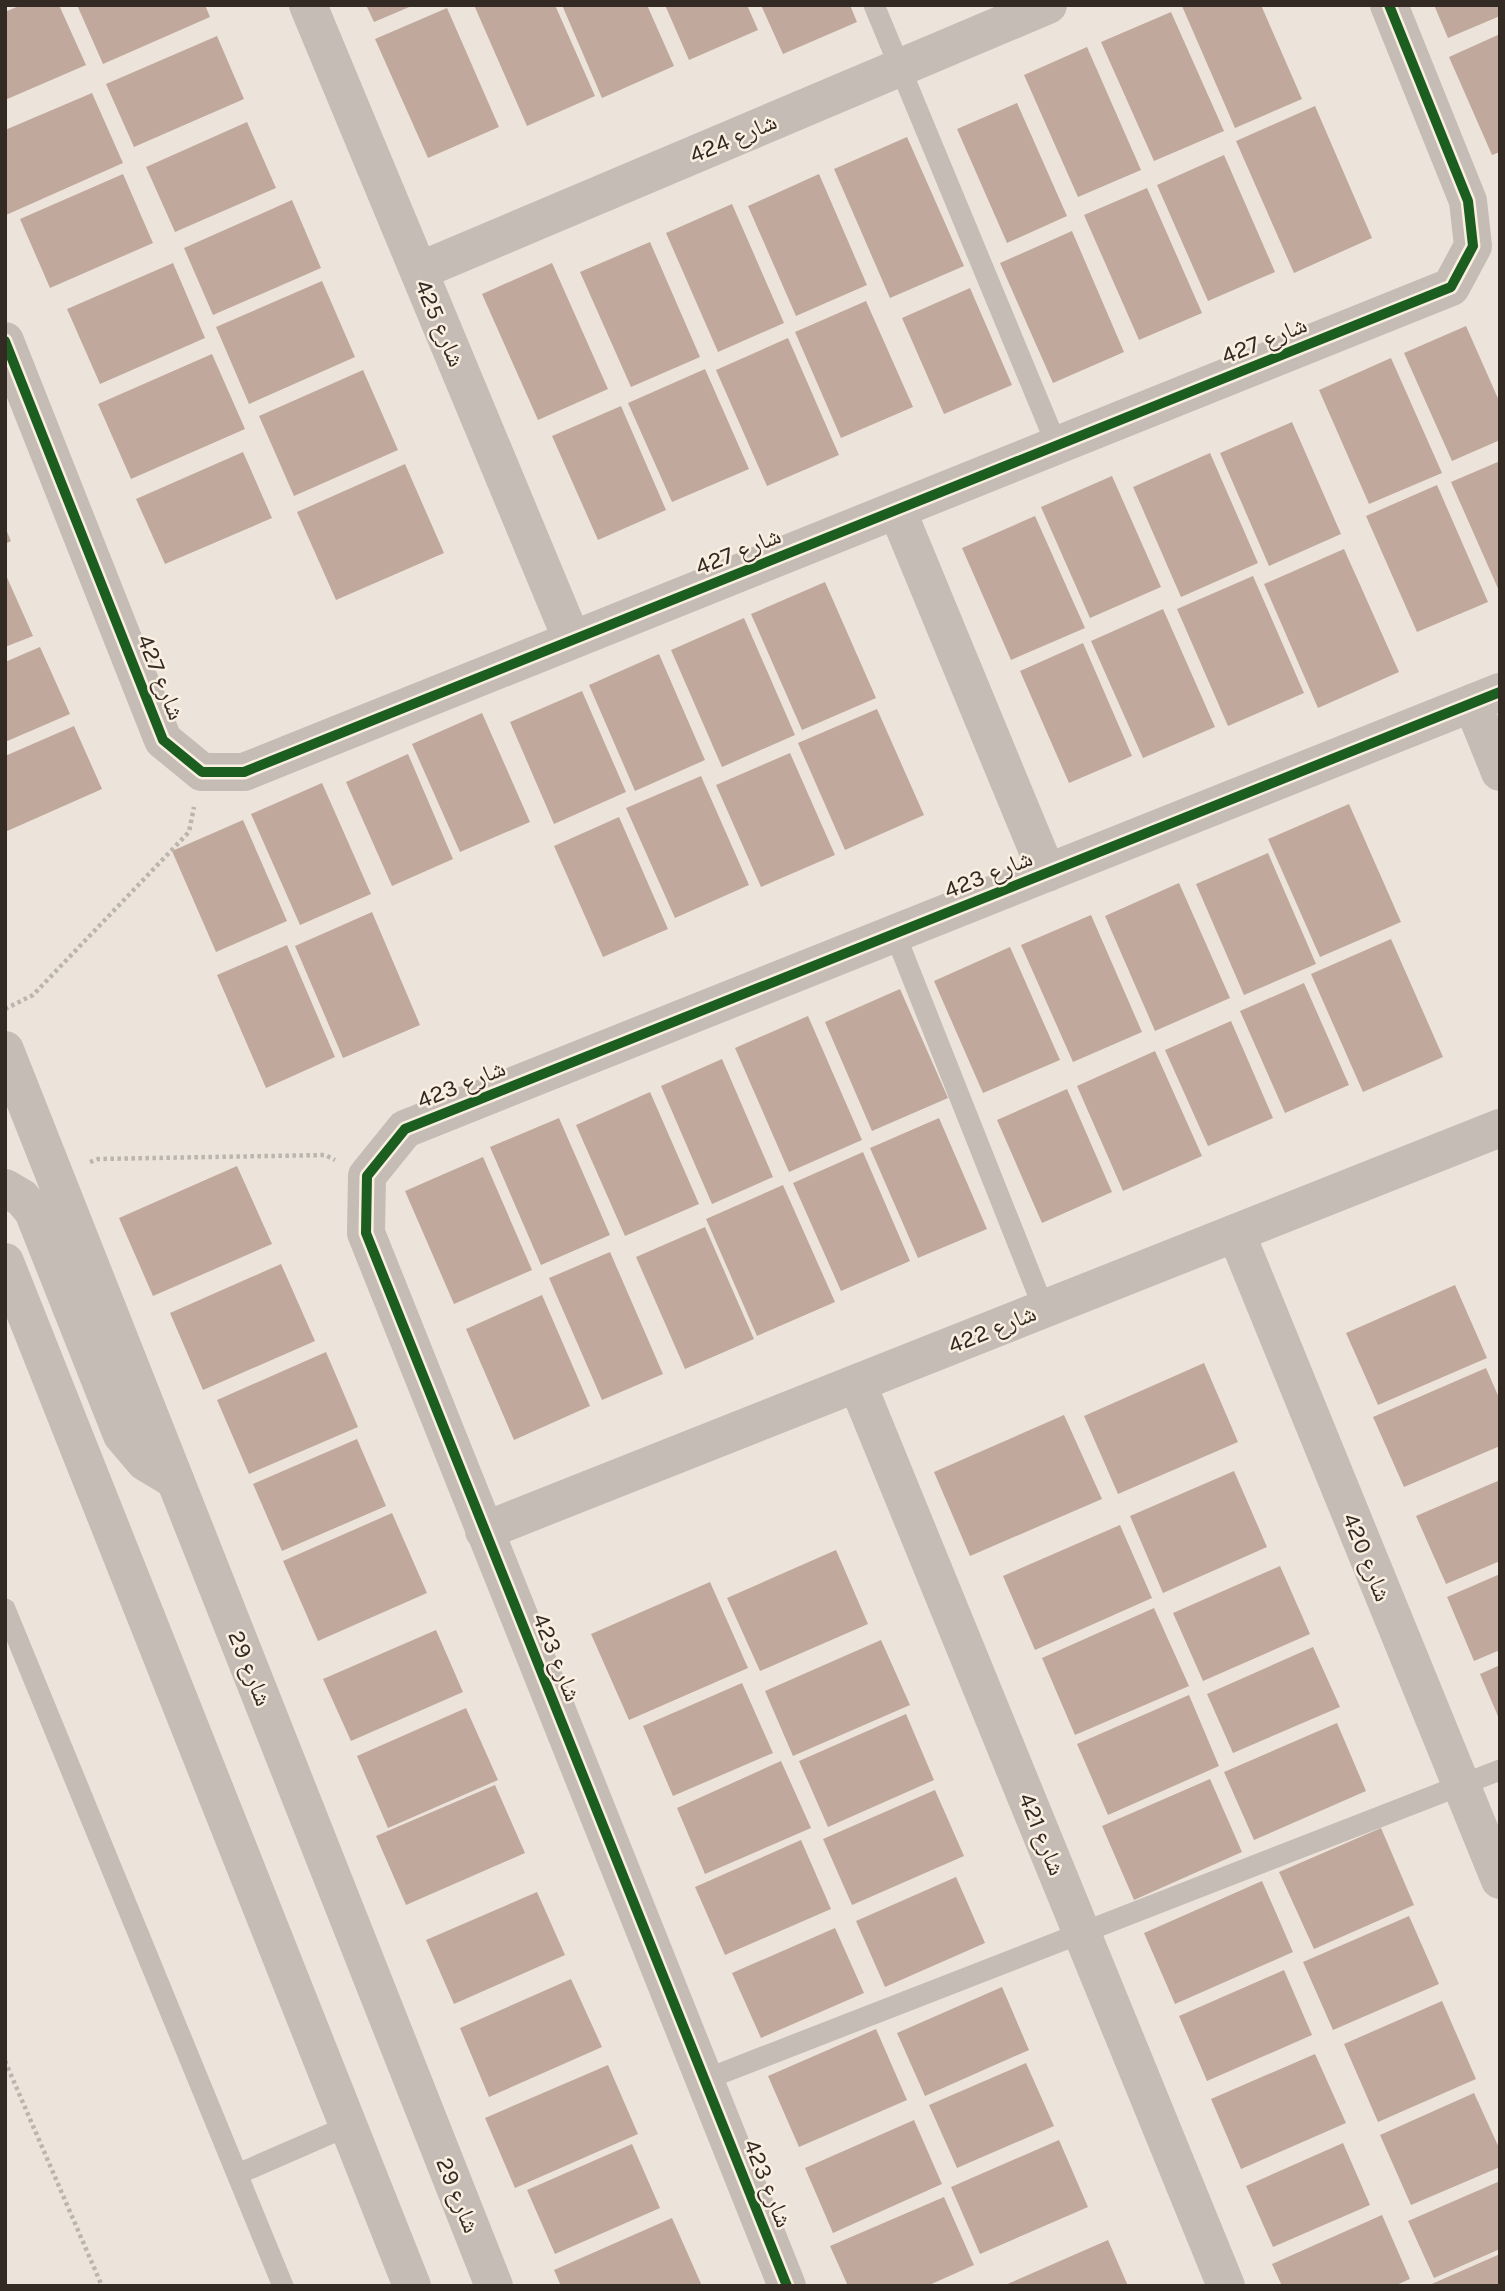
<svg xmlns="http://www.w3.org/2000/svg" width="1505" height="2291" viewBox="0 0 1505 2291" font-family="Karla,'Noto Naskh Arabic',sans-serif">
  <rect width="100%" height="100%" fill="#ece4db"/>
  <g fill="#c1a89c">
    <path d="M 21,5 L 59,5 L 86,65 L 5,100 L 5,12 Z"/>
    <path d="M 77,5 L 205,5 L 210,17 L 103,64 Z"/>
    <path d="M 366,5 L 414,5 L 374,22 Z"/>
    <path d="M 474,5 L 555,5 L 595,96 L 527,126 Z"/>
    <path d="M 562,5 L 647,5 L 674,66 L 602,98 Z"/>
    <path d="M 665,5 L 747,5 L 758,30 L 689,60 Z"/>
    <path d="M 761,5 L 850,5 L 857,22 L 783,54 Z"/>
    <path d="M 1261,5 L 1302,99 L 1235,128 L 1182,6 Z"/>
    <path d="M 1434,5 L 1500,5 L 1500,16 L 1448,38 Z"/>
    <path d="M 447,8 L 499,127 L 428,158 L 375,39 Z"/>
    <path d="M 1171,12 L 1224,131 L 1154,161 L 1101,42 Z"/>
    <path d="M 1500,34 L 1500,152 L 1492,155 L 1449,57 Z"/>
    <path d="M 217,36 L 244,99 L 134,147 L 106,84 Z"/>
    <path d="M 1087,47 L 1141,170 L 1078,197 L 1024,75 Z"/>
    <path d="M 92,93 L 123,163 L 6,215 L 5,130 Z"/>
    <path d="M 1017,103 L 1067,216 L 1007,243 L 957,129 Z"/>
    <path d="M 1315,106 L 1372,238 L 1294,273 L 1236,141 Z"/>
    <path d="M 247,122 L 276,188 L 175,232 L 146,167 Z"/>
    <path d="M 907,137 L 964,266 L 890,298 L 834,169 Z"/>
    <path d="M 1224,155 L 1275,272 L 1208,301 L 1157,185 Z"/>
    <path d="M 123,174 L 153,243 L 50,288 L 20,219 Z"/>
    <path d="M 819,174 L 867,285 L 796,316 L 748,206 Z"/>
    <path d="M 1147,188 L 1202,313 L 1139,340 L 1084,215 Z"/>
    <path d="M 292,200 L 321,268 L 213,315 L 184,248 Z"/>
    <path d="M 732,204 L 784,323 L 718,352 L 666,233 Z"/>
    <path d="M 1072,231 L 1124,352 L 1053,383 L 1000,263 Z"/>
    <path d="M 650,242 L 700,357 L 631,387 L 580,272 Z"/>
    <path d="M 173,263 L 205,338 L 100,384 L 67,309 Z"/>
    <path d="M 552,263 L 608,389 L 538,420 L 482,294 Z"/>
    <path d="M 322,281 L 355,357 L 249,404 L 216,327 Z"/>
    <path d="M 970,288 L 1012,385 L 944,414 L 902,318 Z"/>
    <path d="M 866,301 L 913,407 L 841,438 L 795,332 Z"/>
    <path d="M 1466,326 L 1500,403 L 1500,440 L 1452,461 L 1404,353 Z"/>
    <path d="M 788,338 L 839,455 L 767,486 L 716,370 Z"/>
    <path d="M 212,354 L 245,429 L 131,479 L 98,404 Z"/>
    <path d="M 1391,358 L 1442,473 L 1369,504 L 1319,390 Z"/>
    <path d="M 705,369 L 749,469 L 672,502 L 628,403 Z"/>
    <path d="M 363,370 L 398,450 L 294,496 L 259,416 Z"/>
    <path d="M 621,406 L 666,510 L 598,540 L 552,436 Z"/>
    <path d="M 1292,422 L 1341,534 L 1269,566 L 1220,453 Z"/>
    <path d="M 243,452 L 272,518 L 165,564 L 136,499 Z"/>
    <path d="M 1210,453 L 1258,563 L 1181,597 L 1133,487 Z"/>
    <path d="M 1500,461 L 1500,593 L 1451,482 Z"/>
    <path d="M 405,464 L 444,553 L 336,600 L 297,512 Z"/>
    <path d="M 1112,476 L 1161,587 L 1090,618 L 1041,507 Z"/>
    <path d="M 1437,485 L 1488,602 L 1417,632 L 1366,516 Z"/>
    <path d="M 1035,516 L 1085,628 L 1011,660 L 962,548 Z"/>
    <path d="M 5,527 L 11,541 L 5,544 Z"/>
    <path d="M 1344,549 L 1399,672 L 1318,708 L 1264,584 Z"/>
    <path d="M 5,573 L 33,636 L 5,647 Z"/>
    <path d="M 1253,576 L 1304,693 L 1228,726 L 1177,609 Z"/>
    <path d="M 825,582 L 876,698 L 802,730 L 751,614 Z"/>
    <path d="M 1163,609 L 1215,727 L 1143,758 L 1091,641 Z"/>
    <path d="M 744,618 L 795,735 L 722,767 L 671,650 Z"/>
    <path d="M 1083,643 L 1132,756 L 1069,783 L 1020,671 Z"/>
    <path d="M 40,647 L 70,714 L 5,742 L 5,662 Z"/>
    <path d="M 659,654 L 705,760 L 635,791 L 589,685 Z"/>
    <path d="M 582,691 L 626,792 L 554,824 L 510,722 Z"/>
    <path d="M 877,709 L 924,815 L 845,850 L 798,743 Z"/>
    <path d="M 482,713 L 530,822 L 460,852 L 412,744 Z"/>
    <path d="M 74,726 L 102,789 L 5,832 L 5,756 Z"/>
    <path d="M 790,753 L 835,855 L 761,887 L 716,785 Z"/>
    <path d="M 408,754 L 453,859 L 392,886 L 346,782 Z"/>
    <path d="M 701,776 L 749,885 L 675,918 L 626,808 Z"/>
    <path d="M 322,783 L 371,894 L 300,925 L 251,814 Z"/>
    <path d="M 1349,804 L 1401,922 L 1320,957 L 1268,839 Z"/>
    <path d="M 619,817 L 668,929 L 603,957 L 554,846 Z"/>
    <path d="M 243,820 L 287,921 L 216,952 L 172,851 Z"/>
    <path d="M 1268,853 L 1316,964 L 1244,995 L 1196,884 Z"/>
    <path d="M 1179,883 L 1230,998 L 1155,1031 L 1105,916 Z"/>
    <path d="M 372,912 L 420,1025 L 343,1058 L 295,946 Z"/>
    <path d="M 1091,915 L 1142,1032 L 1073,1062 L 1021,945 Z"/>
    <path d="M 1391,939 L 1443,1057 L 1363,1092 L 1311,974 Z"/>
    <path d="M 287,945 L 335,1057 L 266,1088 L 217,975 Z"/>
    <path d="M 1010,947 L 1060,1060 L 983,1093 L 934,981 Z"/>
    <path d="M 1304,983 L 1349,1085 L 1285,1113 L 1240,1011 Z"/>
    <path d="M 900,989 L 948,1098 L 872,1131 L 825,1022 Z"/>
    <path d="M 808,1016 L 862,1140 L 789,1172 L 735,1048 Z"/>
    <path d="M 1231,1021 L 1273,1118 L 1208,1146 L 1165,1050 Z"/>
    <path d="M 1155,1051 L 1202,1156 L 1123,1191 L 1077,1086 Z"/>
    <path d="M 722,1059 L 773,1177 L 712,1204 L 661,1086 Z"/>
    <path d="M 1067,1089 L 1112,1192 L 1042,1223 L 997,1120 Z"/>
    <path d="M 650,1092 L 699,1204 L 625,1236 L 576,1125 Z"/>
    <path d="M 559,1118 L 610,1235 L 541,1265 L 490,1147 Z"/>
    <path d="M 939,1118 L 987,1229 L 918,1258 L 870,1148 Z"/>
    <path d="M 863,1152 L 910,1261 L 841,1291 L 793,1183 Z"/>
    <path d="M 483,1157 L 532,1270 L 454,1304 L 405,1191 Z"/>
    <path d="M 237,1166 L 272,1244 L 153,1296 L 119,1218 Z"/>
    <path d="M 783,1185 L 835,1302 L 757,1336 L 706,1219 Z"/>
    <path d="M 705,1227 L 754,1339 L 685,1369 L 636,1257 Z"/>
    <path d="M 610,1252 L 663,1374 L 602,1400 L 549,1278 Z"/>
    <path d="M 281,1264 L 315,1341 L 203,1390 L 170,1313 Z"/>
    <path d="M 1455,1285 L 1487,1358 L 1378,1405 L 1346,1333 Z"/>
    <path d="M 542,1295 L 590,1406 L 514,1440 L 466,1329 Z"/>
    <path d="M 326,1352 L 358,1427 L 249,1474 L 217,1400 Z"/>
    <path d="M 1204,1363 L 1238,1442 L 1118,1494 L 1084,1416 Z"/>
    <path d="M 1486,1368 L 1500,1400 L 1500,1446 L 1404,1487 L 1373,1417 Z"/>
    <path d="M 1064,1415 L 1102,1499 L 970,1556 L 934,1472 Z"/>
    <path d="M 357,1439 L 386,1506 L 282,1551 L 253,1484 Z"/>
    <path d="M 1234,1471 L 1267,1547 L 1163,1593 L 1130,1516 Z"/>
    <path d="M 1500,1480 L 1500,1561 L 1446,1584 L 1416,1516 Z"/>
    <path d="M 392,1513 L 427,1593 L 318,1641 L 283,1561 Z"/>
    <path d="M 1120,1525 L 1152,1598 L 1035,1650 L 1003,1576 Z"/>
    <path d="M 836,1550 L 868,1624 L 760,1671 L 727,1598 Z"/>
    <path d="M 1280,1566 L 1310,1634 L 1203,1681 L 1173,1613 Z"/>
    <path d="M 1500,1574 L 1500,1650 L 1474,1661 L 1447,1597 Z"/>
    <path d="M 710,1582 L 748,1668 L 629,1720 L 591,1634 Z"/>
    <path d="M 1154,1608 L 1189,1686 L 1075,1735 L 1042,1658 Z"/>
    <path d="M 436,1630 L 463,1692 L 351,1741 L 323,1679 Z"/>
    <path d="M 881,1640 L 910,1705 L 793,1756 L 765,1691 Z"/>
    <path d="M 1313,1647 L 1340,1707 L 1233,1753 L 1207,1694 Z"/>
    <path d="M 1500,1665 L 1500,1721 L 1480,1674 Z"/>
    <path d="M 742,1683 L 773,1753 L 673,1796 L 643,1726 Z"/>
    <path d="M 1189,1695 L 1219,1766 L 1108,1815 L 1077,1744 Z"/>
    <path d="M 466,1708 L 498,1780 L 388,1828 L 357,1756 Z"/>
    <path d="M 906,1714 L 934,1780 L 828,1827 L 799,1761 Z"/>
    <path d="M 1337,1723 L 1366,1791 L 1254,1840 L 1224,1772 Z"/>
    <path d="M 781,1761 L 811,1828 L 705,1874 L 677,1808 Z"/>
    <path d="M 1210,1779 L 1242,1852 L 1134,1900 L 1102,1826 Z"/>
    <path d="M 495,1785 L 525,1853 L 406,1905 L 376,1836 Z"/>
    <path d="M 935,1790 L 964,1856 L 852,1905 L 823,1839 Z"/>
    <path d="M 1381,1828 L 1414,1905 L 1314,1949 L 1279,1872 Z"/>
    <path d="M 801,1840 L 831,1909 L 725,1955 L 695,1887 Z"/>
    <path d="M 956,1877 L 985,1943 L 885,1987 L 856,1921 Z"/>
    <path d="M 1262,1881 L 1293,1952 L 1175,2004 L 1144,1933 Z"/>
    <path d="M 537,1892 L 565,1955 L 454,2004 L 426,1940 Z"/>
    <path d="M 1409,1916 L 1439,1984 L 1333,2030 L 1303,1962 Z"/>
    <path d="M 835,1928 L 864,1993 L 761,2038 L 732,1973 Z"/>
    <path d="M 1284,1970 L 1312,2035 L 1207,2081 L 1179,2016 Z"/>
    <path d="M 571,1979 L 602,2047 L 489,2097 L 460,2028 Z"/>
    <path d="M 1002,1987 L 1029,2050 L 925,2096 L 897,2033 Z"/>
    <path d="M 1442,2001 L 1476,2079 L 1378,2122 L 1344,2044 Z"/>
    <path d="M 876,2029 L 907,2100 L 799,2147 L 768,2076 Z"/>
    <path d="M 1315,2054 L 1346,2123 L 1241,2169 L 1211,2099 Z"/>
    <path d="M 1026,2063 L 1054,2126 L 957,2168 L 929,2105 Z"/>
    <path d="M 608,2065 L 638,2134 L 515,2188 L 485,2118 Z"/>
    <path d="M 1474,2093 L 1500,2150 L 1500,2167 L 1411,2205 L 1380,2135 Z"/>
    <path d="M 914,2120 L 942,2184 L 833,2233 L 805,2168 Z"/>
    <path d="M 1059,2140 L 1088,2207 L 980,2254 L 951,2187 Z"/>
    <path d="M 1343,2143 L 1370,2205 L 1273,2247 L 1246,2186 Z"/>
    <path d="M 632,2144 L 660,2208 L 555,2254 L 527,2190 Z"/>
    <path d="M 1500,2181 L 1500,2249 L 1434,2278 L 1408,2221 Z"/>
    <path d="M 944,2197 L 974,2265 L 927,2286 L 848,2286 L 830,2246 Z"/>
    <path d="M 1382,2215 L 1410,2279 L 1394,2286 L 1282,2286 L 1272,2264 Z"/>
    <path d="M 672,2218 L 702,2286 L 561,2286 L 554,2270 Z"/>
    <path d="M 1108,2240 L 1128,2286 L 1003,2286 Z"/>
    <path d="M 1500,2254 L 1500,2286 L 1427,2286 Z"/>
  </g>
  <g fill="none" stroke-linecap="round" stroke-linejoin="round">
    <g stroke="#bcb5ae" stroke-width="4.5" stroke-dasharray="3.5 3.5" stroke-linecap="butt">
      <path d="M 5,1009 L 33,995 L 189,832 L 194,807"/>
      <path d="M 90,1162 L 98,1159 L 325,1155 L 335,1160"/>
      <path d="M 5,2061 L 102,2286"/>
    </g>
    <g stroke="#c4bcb5" stroke-width="21">
      <path d="M 874,5 L 1057,446"/>
      <path d="M 895,934 L 1044,1309"/>
      <path d="M 5,1609 L 283,2286"/>
      <path d="M 704,2080 L 1500,1770"/>
      <path d="M 238,2174 L 348,2126"/>
    </g>
    <g stroke="#c4bcb5" stroke-width="38">
      <path d="M 308,5 L 572,640"/>
      <path d="M 419,271 L 1048,5"/>
      <path d="M 5,341 L 163,740 L 202,772 L 244,772 L 1451,287 L 1473,246 L 1468,201 L 1389,5"/>
      <path d="M 897,510 L 1047,873"/>
      <path d="M 1472,703 L 1500,772"/>
      <path d="M 1236,1233 L 1500,1880"/>
      <path d="M 857,1383 L 1226,2286"/>
      <path d="M 484,1531 L 1500,1128"/>
      <path d="M 787,2286 L 366,1233 L 367,1176 L 405,1129 L 1500,692"/>
    </g>
    <g stroke="#c4bcb5" stroke-width="38">
      <path d="M 5,1050 L 494,2286"/>
      <path d="M 5,1188 L 22,1198 L 33,1211 L 122,1435 L 145,1462 L 175,1480"/>
      <path d="M 5,1262 L 412,2286"/>
    </g>
    <defs>
      <g id="cycleway">
        <path d="M 5,341 L 163,740 L 202,772 L 244,772 L 1451,287 L 1473,246 L 1468,201 L 1389,5"/>
        <path d="M 787,2286 L 366,1233 L 367,1176 L 405,1129 L 1500,692"/>
      </g>
    </defs>
    <use href="#cycleway" stroke="#faefe1" stroke-width="15"/>
    <use href="#cycleway" stroke="#1b5e20" stroke-width="10"/>
  </g>
  <g text-anchor="middle" stroke-width="5" stroke-linejoin="round" paint-order="stroke">
    <g font-size="24" fill="#342a24" stroke="#faefe1">
      <text transform="translate(733 138) rotate(-23)" y="8">شارع 424</text>
      <text transform="translate(440 323) rotate(67)" y="8">شارع 425</text>
      <text transform="translate(1264 340) rotate(-22)" y="8">شارع 427</text>
      <text transform="translate(738 551) rotate(-22)" y="8">شارع 427</text>
      <text transform="translate(161 677) rotate(68)" y="8">شارع 427</text>
      <text transform="translate(988 874) rotate(-22)" y="8">شارع 423</text>
      <text transform="translate(461 1084) rotate(-22)" y="8">شارع 423</text>
      <text transform="translate(992 1329) rotate(-22)" y="8">شارع 422</text>
      <text transform="translate(1367 1557) rotate(68)" y="8">شارع 420</text>
      <text transform="translate(557 1657) rotate(68)" y="8">شارع 423</text>
      <text transform="translate(250 1668) rotate(68)" y="8">شارع 29</text>
      <text transform="translate(1042 1834) rotate(68)" y="8">شارع 421</text>
      <text transform="translate(768 2183) rotate(68)" y="8">شارع 423</text>
      <text transform="translate(458 2195) rotate(68)" y="8">شارع 29</text>
    </g>
  </g>
  <rect width="1505" height="2291" fill="none" stroke="#342a24" stroke-width="14"/>
</svg>
